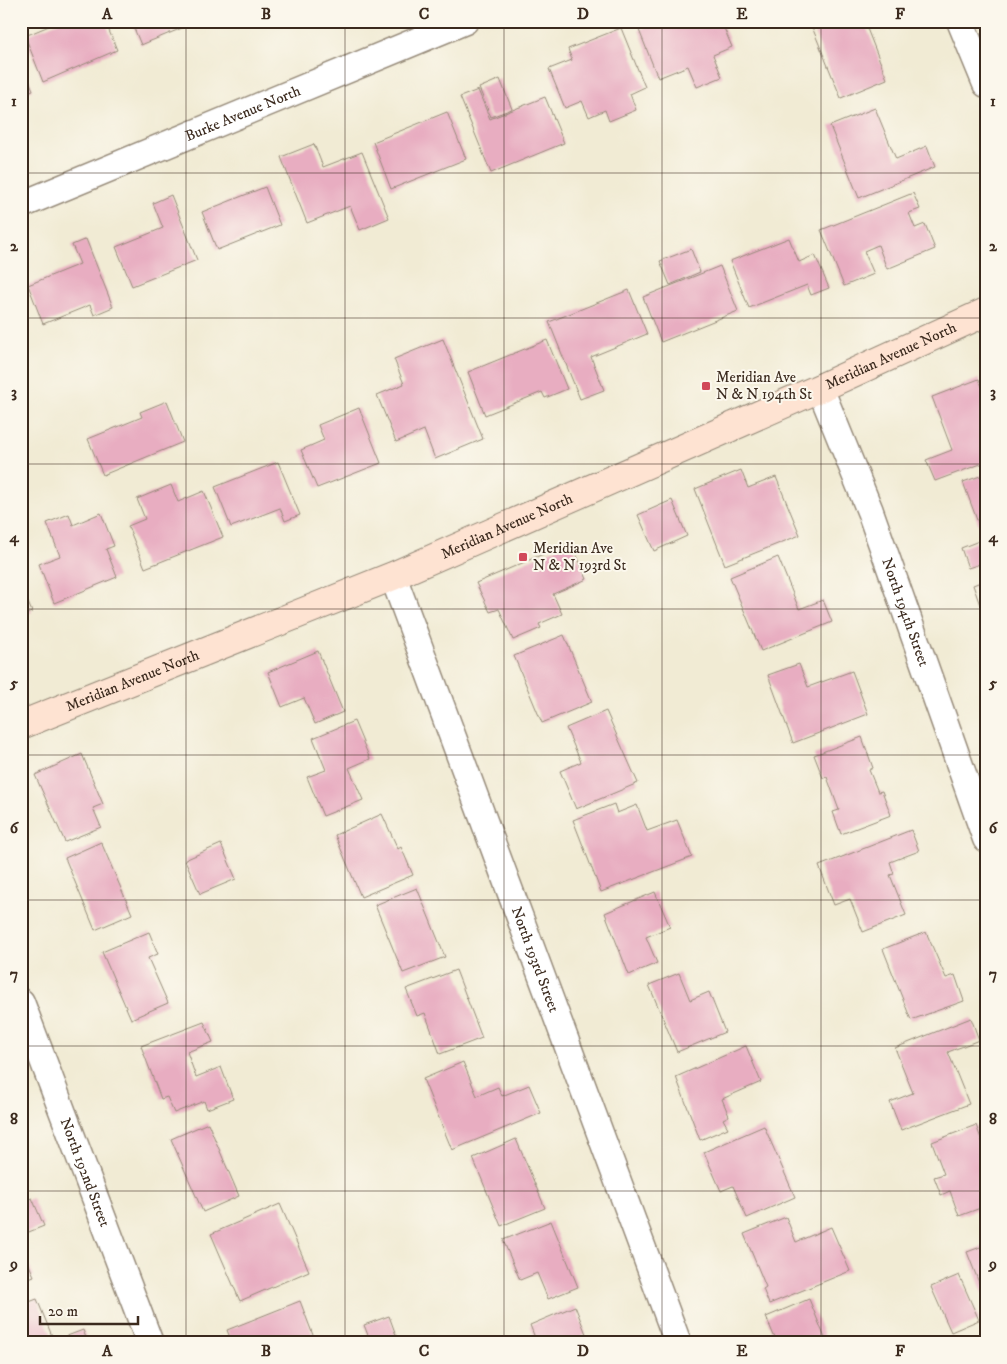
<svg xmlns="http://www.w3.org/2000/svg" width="1007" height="1364" viewBox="0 0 1007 1364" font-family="'IM FELL DW Pica',serif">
  <rect width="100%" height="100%" fill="#fbf7ec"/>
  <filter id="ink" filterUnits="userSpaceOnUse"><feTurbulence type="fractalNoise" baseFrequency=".02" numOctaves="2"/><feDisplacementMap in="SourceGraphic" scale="10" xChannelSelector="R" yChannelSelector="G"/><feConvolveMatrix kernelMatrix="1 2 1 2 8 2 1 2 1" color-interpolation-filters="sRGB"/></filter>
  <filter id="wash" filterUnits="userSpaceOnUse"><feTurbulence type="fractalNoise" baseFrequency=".0096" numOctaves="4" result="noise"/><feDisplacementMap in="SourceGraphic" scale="20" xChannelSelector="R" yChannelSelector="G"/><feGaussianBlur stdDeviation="1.12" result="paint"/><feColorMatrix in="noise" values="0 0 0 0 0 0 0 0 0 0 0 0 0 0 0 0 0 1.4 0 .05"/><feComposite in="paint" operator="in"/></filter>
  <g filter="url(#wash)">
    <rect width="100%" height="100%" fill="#f1ebd4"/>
    <g id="blocks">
      <g fill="#e8adc1">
        <path d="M 61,21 L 105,21 L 117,50 L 43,82 L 25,36 Z"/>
        <path d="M 131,21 L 199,21 L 141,45 Z"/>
        <path d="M 660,21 L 721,21 L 732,47 L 713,55 L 722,77 L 697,87 L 688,66 L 658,78 L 639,30 Z"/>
        <path d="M 826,21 L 864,21 L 887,79 L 841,98 L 812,27 Z"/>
        <path d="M 621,28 L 645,87 L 630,94 L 636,110 L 609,121 L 605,110 L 589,117 L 582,101 L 565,108 L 549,69 L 572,60 L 568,49 Z"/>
        <path d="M 21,61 L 33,90 L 21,95 Z"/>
        <path d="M 500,79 L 512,109 L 491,117 L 479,88 Z"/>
        <path d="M 478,90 L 490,119 L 545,97 L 564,143 L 491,173 L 460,97 Z"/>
        <path d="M 875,108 L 896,159 L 927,146 L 935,167 L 859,198 L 830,126 Z"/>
        <path d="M 447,112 L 466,159 L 391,189 L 373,142 Z"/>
        <path d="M 314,144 L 323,167 L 362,152 L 389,218 L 360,230 L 350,206 L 307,223 L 281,157 Z"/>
        <path d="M 265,187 L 280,225 L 217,250 L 202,212 Z"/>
        <path d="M 913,193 L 920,209 L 909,213 L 915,228 L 925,224 L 935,249 L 887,269 L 878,245 L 864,251 L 874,274 L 844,286 L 821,230 Z"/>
        <path d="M 171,195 L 197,260 L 132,286 L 116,247 L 163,228 L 153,203 Z"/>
        <path d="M 789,238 L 799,262 L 815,255 L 829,288 L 811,295 L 807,285 L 749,308 L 730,261 Z"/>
        <path d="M 86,239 L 113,307 L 94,315 L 90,305 L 43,324 L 28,285 L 80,264 L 72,245 Z"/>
        <path d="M 691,249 L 700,272 L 670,285 L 660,261 Z"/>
        <path d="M 720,266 L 738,311 L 661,342 L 643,297 Z"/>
        <path d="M 629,290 L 647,334 L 591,357 L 604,390 L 580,399 L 549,322 Z"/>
        <path d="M 443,339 L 483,439 L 435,459 L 424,430 L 396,442 L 377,395 L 404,384 L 394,359 Z"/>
        <path d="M 547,340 L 567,389 L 545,398 L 542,392 L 485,415 L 468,372 Z"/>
        <path d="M 979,379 L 986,396 L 986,462 L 935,481 L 926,460 L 952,450 L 932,397 Z"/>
        <path d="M 167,401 L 183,442 L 103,475 L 88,439 L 142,417 L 140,412 Z"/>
        <path d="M 359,408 L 381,463 L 317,488 L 301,450 L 324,440 L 318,425 Z"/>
        <path d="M 278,462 L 300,515 L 285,521 L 280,508 L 231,527 L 215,487 Z"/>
        <path d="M 741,470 L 748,488 L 776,477 L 800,535 L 725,565 L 695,489 Z"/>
        <path d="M 986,474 L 986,562 L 968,568 L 961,548 L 984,539 L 963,482 Z"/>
        <path d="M 171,485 L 178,502 L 204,491 L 223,537 L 145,568 L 128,526 L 145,519 L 137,499 Z"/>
        <path d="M 672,500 L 687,536 L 654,551 L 638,515 Z"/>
        <path d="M 101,513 L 114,546 L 106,549 L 117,577 L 54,603 L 39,564 L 60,556 L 47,523 L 69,514 L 73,525 Z"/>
        <path d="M 571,542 L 587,579 L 553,594 L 562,614 L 539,624 L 541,628 L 513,640 L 499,609 L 490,612 L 476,583 Z"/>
        <path d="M 778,557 L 799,609 L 823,600 L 832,622 L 761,651 L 730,577 Z"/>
        <path d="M 986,580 L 986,603 L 980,605 L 973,585 Z"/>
        <path d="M 21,586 L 32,612 L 21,616 Z"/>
        <path d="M 564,635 L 592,702 L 542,723 L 514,656 Z"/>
        <path d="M 318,651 L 343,712 L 315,724 L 304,698 L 282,707 L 268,672 Z"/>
        <path d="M 799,664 L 808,687 L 852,671 L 868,714 L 793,743 L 768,675 Z"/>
        <path d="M 606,711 L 638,783 L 576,809 L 560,771 L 581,762 L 566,728 Z"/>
        <path d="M 354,721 L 370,759 L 349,768 L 363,800 L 323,816 L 307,777 L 326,770 L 313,738 Z"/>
        <path d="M 862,737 L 873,768 L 869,770 L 878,792 L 882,791 L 891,815 L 841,834 L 833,812 L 839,810 L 827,777 L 823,778 L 814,755 Z"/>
        <path d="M 82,754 L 103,804 L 93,808 L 101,827 L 65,842 L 35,775 Z"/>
        <path d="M 614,804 L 617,813 L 637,805 L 647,831 L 677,820 L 692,857 L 601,892 L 573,820 Z"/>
        <path d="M 382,814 L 398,849 L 401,847 L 413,875 L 361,897 L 335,835 Z"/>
        <path d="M 911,830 L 919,851 L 890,862 L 894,874 L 890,875 L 906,915 L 863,932 L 850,899 L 834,905 L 819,866 Z"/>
        <path d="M 101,842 L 132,914 L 95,930 L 65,858 Z"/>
        <path d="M 221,844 L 236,879 L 200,894 L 185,860 Z"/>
        <path d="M 417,888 L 445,957 L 403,973 L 375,905 Z"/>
        <path d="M 655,892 L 670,927 L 646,937 L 657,963 L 629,975 L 605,913 Z"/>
        <path d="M 149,932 L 158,954 L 148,958 L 168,1003 L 131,1019 L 102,952 Z"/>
        <path d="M 926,932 L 946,978 L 955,975 L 964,1001 L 911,1020 L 883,949 Z"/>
        <path d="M 456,970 L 482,1038 L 440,1054 L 425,1013 L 417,1016 L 406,989 Z"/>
        <path d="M 679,973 L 690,1000 L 709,992 L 725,1032 L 677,1052 L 649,985 Z"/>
        <path d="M 971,1018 L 979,1040 L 948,1052 L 969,1104 L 901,1130 L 890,1102 L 913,1093 L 895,1048 Z"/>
        <path d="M 204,1022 L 213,1042 L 187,1052 L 196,1077 L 221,1067 L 233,1099 L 207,1109 L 204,1101 L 174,1113 L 167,1097 L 161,1099 L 141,1046 Z"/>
        <path d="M 746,1046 L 761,1082 L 722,1099 L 729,1116 L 723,1119 L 728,1128 L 700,1140 L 676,1077 Z"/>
        <path d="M 463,1062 L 477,1096 L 498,1087 L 502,1096 L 529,1085 L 541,1113 L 452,1150 L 423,1079 Z"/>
        <path d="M 208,1123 L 239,1196 L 203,1212 L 171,1139 Z"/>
        <path d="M 976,1125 L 986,1152 L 986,1206 L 959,1216 L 950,1191 L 941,1195 L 934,1177 L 944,1174 L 932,1142 Z"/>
        <path d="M 764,1126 L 795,1197 L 747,1218 L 733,1186 L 721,1191 L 704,1152 Z"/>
        <path d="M 516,1139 L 545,1208 L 501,1226 L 473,1158 Z"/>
        <path d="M 32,1198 L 44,1226 L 21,1235 L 21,1202 Z"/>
        <path d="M 280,1204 L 309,1271 L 240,1301 L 211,1234 Z"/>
        <path d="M 786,1217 L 796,1242 L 831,1227 L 850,1271 L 769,1304 L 763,1289 L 766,1287 L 744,1234 Z"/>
        <path d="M 551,1221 L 578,1287 L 548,1299 L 537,1273 L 520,1280 L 503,1240 Z"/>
        <path d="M 986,1245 L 986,1292 L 983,1293 L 967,1252 Z"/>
        <path d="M 21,1247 L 34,1276 L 21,1281 Z"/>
        <path d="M 959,1275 L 979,1320 L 951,1332 L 931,1287 Z"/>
        <path d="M 37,1299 L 54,1341 L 83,1330 L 88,1343 L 21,1343 L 21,1305 Z"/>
        <path d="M 809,1299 L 827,1343 L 777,1343 L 766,1317 Z"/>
        <path d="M 300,1301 L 316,1343 L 232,1343 L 227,1330 Z"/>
        <path d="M 575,1306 L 586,1334 L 583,1335 L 586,1343 L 537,1343 L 530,1325 Z"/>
        <path d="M 389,1316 L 396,1335 L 371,1343 L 364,1325 Z"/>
      </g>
    </g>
  </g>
  <g filter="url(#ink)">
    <use href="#blocks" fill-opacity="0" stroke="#968a79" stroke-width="1"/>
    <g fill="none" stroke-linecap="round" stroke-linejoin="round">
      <defs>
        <g id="street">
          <path d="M 960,21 L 986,84"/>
          <path id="s1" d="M 21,205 L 465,21"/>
          <path id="s2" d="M 820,388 L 870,511 L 986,839"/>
          <path id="s3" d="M 393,576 L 678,1343"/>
          <path id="s4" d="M 21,1002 L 150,1343"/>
        </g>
        <g id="secondary">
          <path id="s5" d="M 21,725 L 393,576 L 820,388 L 986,312"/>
        </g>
      </defs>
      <use href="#street" stroke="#968a79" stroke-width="29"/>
      <use href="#secondary" stroke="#968a79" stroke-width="30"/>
      <use href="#street" stroke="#fff" stroke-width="26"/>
      <use href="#secondary" stroke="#fee3d2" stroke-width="28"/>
    </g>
  </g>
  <path fill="none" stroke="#3b2a1e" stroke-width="1" stroke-opacity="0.55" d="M 186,21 L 186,1343M 345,21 L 345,1343M 504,21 L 504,1343M 662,21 L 662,1343M 821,21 L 821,1343M 21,173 L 986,173M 21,318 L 986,318M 21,464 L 986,464M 21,609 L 986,609M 21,755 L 986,755M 21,900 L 986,900M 21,1046 L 986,1046M 21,1191 L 986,1191"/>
  <g fill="#d1495b" stroke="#fbf7ec" stroke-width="2">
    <rect x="701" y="381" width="10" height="10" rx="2.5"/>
    <rect x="518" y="552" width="10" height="10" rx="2.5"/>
  </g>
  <g text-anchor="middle" stroke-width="4" stroke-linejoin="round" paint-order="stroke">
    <g font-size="15" fill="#3b2a1e" stroke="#fbf7ec">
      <text dy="5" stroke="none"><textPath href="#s1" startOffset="240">Burke Avenue North</textPath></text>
      <text dy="5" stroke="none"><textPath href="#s5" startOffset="945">Meridian Avenue North</textPath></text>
      <text dy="5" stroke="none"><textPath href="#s5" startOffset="525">Meridian Avenue North</textPath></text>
      <text dy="5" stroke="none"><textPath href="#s2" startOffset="240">North 194th Street</textPath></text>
      <text dy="5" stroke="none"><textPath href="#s5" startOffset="120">Meridian Avenue North</textPath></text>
      <text dy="5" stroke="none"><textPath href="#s3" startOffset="409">North 193rd Street</textPath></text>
      <text dy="5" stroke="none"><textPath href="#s4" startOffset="182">North 192nd Street</textPath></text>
    </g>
    <g font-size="15" fill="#3b2a1e" stroke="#fbf7ec" text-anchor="start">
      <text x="716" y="382">Meridian Ave<tspan x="716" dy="17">N &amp; N 194th St</tspan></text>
      <text x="533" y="553">Meridian Ave<tspan x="533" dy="17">N &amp; N 193rd St</tspan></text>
    </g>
  </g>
  <rect width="1007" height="1364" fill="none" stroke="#fbf7ec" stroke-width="55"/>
  <path d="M40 1316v8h98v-8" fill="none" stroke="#3b2a1e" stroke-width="2.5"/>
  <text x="48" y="1316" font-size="15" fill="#3b2a1e" stroke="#fbf7ec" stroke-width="4" paint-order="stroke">20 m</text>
  <rect x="28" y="28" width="952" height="1308" fill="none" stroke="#3b2a1e" stroke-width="2"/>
  <g font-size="16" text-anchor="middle" font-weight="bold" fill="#3b2a1e">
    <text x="107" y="19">A</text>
    <text x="266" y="19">B</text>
    <text x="424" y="19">C</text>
    <text x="583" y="19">D</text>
    <text x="742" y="19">E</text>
    <text x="900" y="19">F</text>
    <text x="14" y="106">1</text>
    <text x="993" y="106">1</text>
    <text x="14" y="251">2</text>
    <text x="993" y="251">2</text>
    <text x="14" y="397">3</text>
    <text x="993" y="397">3</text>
    <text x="14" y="542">4</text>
    <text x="993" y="542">4</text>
    <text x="14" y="688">5</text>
    <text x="993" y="688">5</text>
    <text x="14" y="833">6</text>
    <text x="993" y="833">6</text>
    <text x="14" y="979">7</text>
    <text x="993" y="979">7</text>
    <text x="14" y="1124">8</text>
    <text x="993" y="1124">8</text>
    <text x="14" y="1269">9</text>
    <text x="993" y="1269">9</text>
    <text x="107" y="1356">A</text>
    <text x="266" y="1356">B</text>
    <text x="424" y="1356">C</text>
    <text x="583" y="1356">D</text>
    <text x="742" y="1356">E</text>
    <text x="900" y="1356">F</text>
  </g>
</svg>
